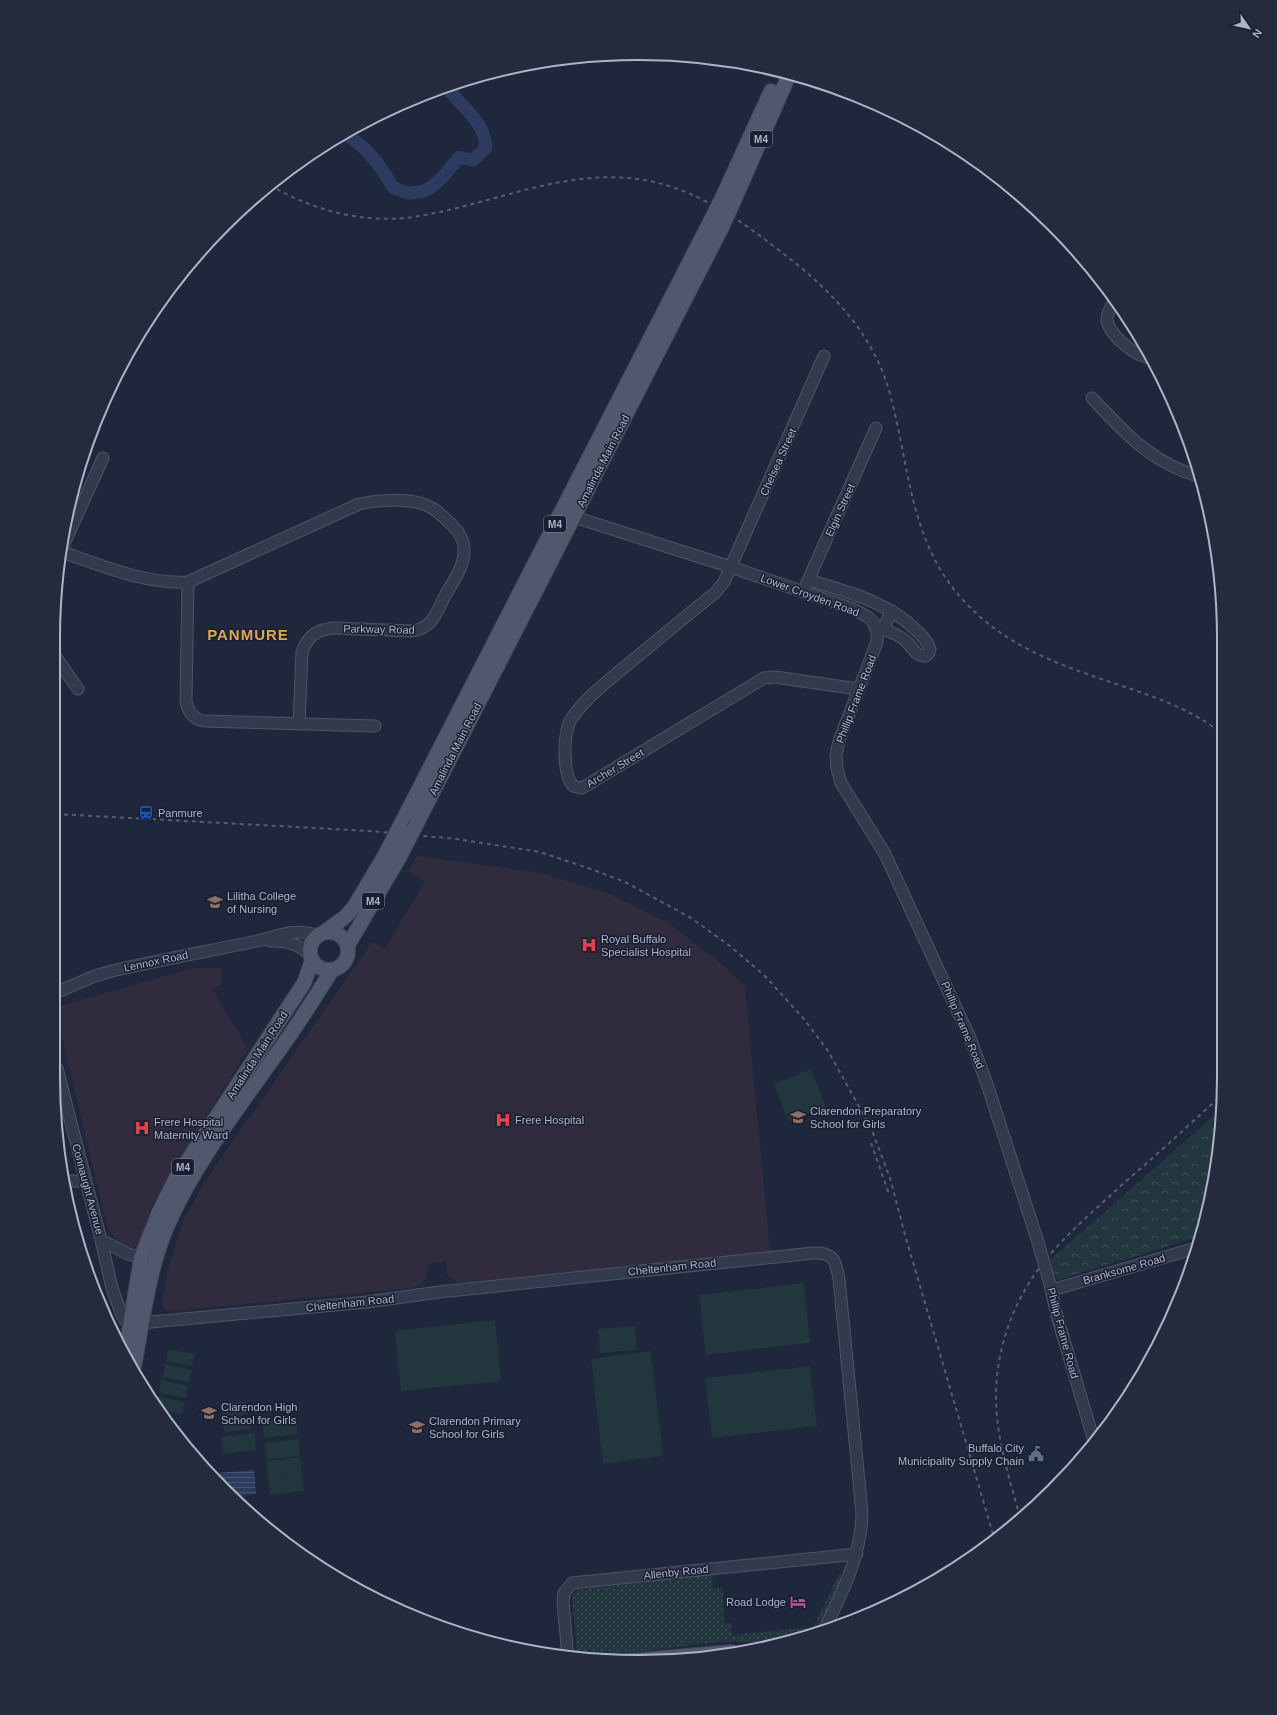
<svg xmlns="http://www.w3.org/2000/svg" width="1277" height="1715" viewBox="0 0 1277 1715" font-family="Arial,sans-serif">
  <defs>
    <pattern id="grass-dots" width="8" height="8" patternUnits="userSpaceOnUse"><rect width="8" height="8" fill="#21363d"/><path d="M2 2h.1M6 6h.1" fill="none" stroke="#3f5158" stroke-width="1.8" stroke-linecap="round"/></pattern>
    <pattern id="forest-crowns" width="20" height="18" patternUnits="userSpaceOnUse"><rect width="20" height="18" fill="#21363d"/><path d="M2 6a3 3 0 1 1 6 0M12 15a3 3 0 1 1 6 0" fill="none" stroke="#3f5158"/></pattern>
    <pattern id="water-rules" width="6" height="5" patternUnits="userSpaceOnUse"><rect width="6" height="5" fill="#2e3b61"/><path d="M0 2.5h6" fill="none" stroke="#4a5576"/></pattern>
  </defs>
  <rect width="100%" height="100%" fill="#1f273c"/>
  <g fill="#312c3d">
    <path d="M 417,856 L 541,873 L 607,893 L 667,922 L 720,963 L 745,986 L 770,1252 L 457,1283 L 446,1273 L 446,1261 L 429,1264 L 427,1277 L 421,1284 L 412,1288 L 172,1311 L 166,1310 L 163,1306 L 163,1300 L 168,1270 L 184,1219 L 206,1180 L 372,942 L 385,949 L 425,881 L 408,872 Z"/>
    <path d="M 193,968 L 220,968 L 223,984 L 212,989 L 248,1049 L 151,1206 L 140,1242 L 133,1248 L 120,1244 L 108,1229 L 57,1017 L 60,1006 Z"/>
  </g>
  <path fill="url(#grass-dots)" d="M 839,1574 L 845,1576 L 819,1632 L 790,1642 L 780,1644 L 763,1642 L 717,1642 L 586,1658 L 577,1653 L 572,1596 L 577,1590 L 712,1575 L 713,1588 L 722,1587 L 725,1624 L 731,1623 L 732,1635 L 813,1627 Z"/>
  <path fill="url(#forest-crowns)" d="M 1223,1108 L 1204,1228 L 1201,1236 L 1057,1280 L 1050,1260 Z"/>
  <g fill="#21363d">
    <path d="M 811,1069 L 826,1107 L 789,1122 L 774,1084 Z"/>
    <path d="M 804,1283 L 810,1343 L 706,1355 L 699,1295 Z"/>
    <path d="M 495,1320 L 501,1381 L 401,1391 L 395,1331 Z"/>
    <path d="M 635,1326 L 637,1350 L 600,1353 L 598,1329 Z"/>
    <path d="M 168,1349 L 195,1354 L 192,1366 L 166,1361 Z"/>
    <path d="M 651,1351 L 663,1456 L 603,1464 L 591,1359 Z"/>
    <path d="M 165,1364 L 192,1370 L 189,1382 L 163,1377 Z"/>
    <path d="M 810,1366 L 817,1426 L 712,1438 L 705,1378 Z"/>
    <path d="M 161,1380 L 188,1386 L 186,1398 L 159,1393 Z"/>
    <path d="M 158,1396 L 185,1402 L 182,1414 L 158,1410 L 156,1406 Z"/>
    <path d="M 247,1401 L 249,1414 L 222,1417 L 220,1404 Z"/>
    <path d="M 250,1417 L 251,1429 L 224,1432 L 223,1420 Z"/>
    <path d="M 296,1418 L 298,1434 L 264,1438 L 262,1422 Z"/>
    <path d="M 255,1433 L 256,1450 L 223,1454 L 221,1437 Z"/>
    <path d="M 299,1439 L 300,1456 L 267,1460 L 265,1443 Z"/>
    <path d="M 300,1457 L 302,1474 L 268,1478 L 266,1461 Z"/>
    <path d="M 302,1474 L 304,1491 L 270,1495 L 268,1478 Z"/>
  </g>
  <path fill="url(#water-rules)" d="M 254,1470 L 256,1494 L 232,1497 L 218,1483 L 217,1473 Z"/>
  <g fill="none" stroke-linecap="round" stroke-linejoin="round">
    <path stroke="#2e3b61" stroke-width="13" d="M 346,134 L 365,149 L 378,164 L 394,188 L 408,193 L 421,192 L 430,188 L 442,178 L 459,157 L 473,160 L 486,148 C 484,119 463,110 448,88"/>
    <defs>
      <g id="minor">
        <path d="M 1114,302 C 1111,307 1107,313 1107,319 C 1108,334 1133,354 1146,357"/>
        <path d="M 824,356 L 724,582 L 715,593 C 685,617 656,641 627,665 C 608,681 586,697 572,718 C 563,731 562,773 573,786 L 582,788 L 764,678 L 775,677 L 858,689"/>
        <path d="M 1092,398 C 1125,433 1152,464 1201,477"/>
        <path d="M 568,515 L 731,567 L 853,609 L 868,617 L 873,622 L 877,632 L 877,642 L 839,741 L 836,755 L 837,769 L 841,783 L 885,854 L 970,1038 L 987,1084 L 1037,1239"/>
        <path d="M 63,546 L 103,458"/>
        <path d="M 62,552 C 103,566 144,584 188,582 L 359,504 C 377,500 409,498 426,505 C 436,509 444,517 452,525 C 459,532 465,541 464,552 C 464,567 452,583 445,596 C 436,613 433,628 412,631 L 333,628 C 316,630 308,636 302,652 L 299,724"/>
        <path d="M 809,580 C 847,592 886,601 915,629 C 921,635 927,640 930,649 L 929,653 L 926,656 C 917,657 913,649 908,643 C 899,634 887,630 876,627"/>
        <path d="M 188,582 L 186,701 C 188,712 193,719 204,721 L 375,726"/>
        <path d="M 806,585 L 876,428"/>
        <path d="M 883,629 L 892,611"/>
        <path d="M 55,656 L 78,689"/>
        <path d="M 269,941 C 286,941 299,943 310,956"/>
        <path d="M 57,992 L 95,976 L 112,971 C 161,960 209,951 257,941 C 280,936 293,928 317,935"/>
        <path d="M 57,1068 L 101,1240 L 112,1288 L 121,1313 L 125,1320 L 130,1324 L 367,1302 L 439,1292 L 814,1253 C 834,1252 836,1262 839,1279 L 862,1512 C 861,1558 843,1589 824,1631"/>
        <path d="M 64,1181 L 85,1181"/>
        <path d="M 101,1240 L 128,1254 L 149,1260"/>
        <path d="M 1050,1284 L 1057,1316 L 1094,1441"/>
        <path d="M 1052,1290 L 1196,1248"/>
        <path d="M 568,1657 L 563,1602 L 564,1593 L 572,1583 L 857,1554"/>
      </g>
      <g id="major">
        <path d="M 723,196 L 771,91"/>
        <path d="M 733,203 L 789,75"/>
        <path d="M 417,823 L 721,229"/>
        <path d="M 400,826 L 710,222"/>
        <path d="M 326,931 L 345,917 L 354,907 L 385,855"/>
        <circle cx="329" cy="951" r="19"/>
        <path d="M 348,945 L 399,858"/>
        <path d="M 125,1356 L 141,1258 L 159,1212 L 175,1180 L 304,983 L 312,961"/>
        <path d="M 133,1372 C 143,1322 148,1269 169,1222 C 196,1162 237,1110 275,1056 C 296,1028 314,999 332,970"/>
        <path d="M 629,1661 L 732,1652"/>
      </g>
    </defs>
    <use href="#minor" stroke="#4e5467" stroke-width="13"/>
    <use href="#major" stroke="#3d4355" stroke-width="16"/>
    <use href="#minor" stroke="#333a4c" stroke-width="11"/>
    <use href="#major" stroke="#51586d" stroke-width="14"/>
    <g stroke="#555d74" stroke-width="2" stroke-dasharray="4 4" stroke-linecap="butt">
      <path d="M 270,185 C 311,210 364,224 413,217 C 515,201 600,147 703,200 C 729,213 753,230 776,248 C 828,287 875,333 891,398 C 910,470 910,542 963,600 C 1008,650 1069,668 1131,689 C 1163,700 1193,711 1220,732"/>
      <path d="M 56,814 L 370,831 L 457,839 L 540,852 L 591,869 L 625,882 L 691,918 L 730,946 L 765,976 L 804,1019 L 828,1051 L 871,1128 L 890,1178 L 905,1235 L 995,1541"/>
      <path d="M 871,1143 L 889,1194"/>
      <path d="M 1020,1517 C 1009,1477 996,1438 996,1396 C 996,1343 1018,1289 1054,1250 C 1076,1225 1102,1204 1126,1181 C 1159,1153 1191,1123 1223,1094"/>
    </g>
    <defs>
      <path id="minor-bridge" d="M 1037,1239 L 1050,1284"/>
      <g id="major-bridge">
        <path d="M 710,222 L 723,196"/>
        <path d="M 721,229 L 733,203"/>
        <path d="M 385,855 L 400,826"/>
        <path d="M 399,858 L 417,823"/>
      </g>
    </defs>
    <use href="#minor-bridge" stroke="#4e5467" stroke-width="13" stroke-linecap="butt"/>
    <use href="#major-bridge" stroke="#3d4355" stroke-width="16" stroke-linecap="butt"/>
    <use href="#minor-bridge" stroke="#333a4c" stroke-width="11"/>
    <use href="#major-bridge" stroke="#51586d" stroke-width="14"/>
  </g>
  <defs>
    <symbol id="station-bare" viewBox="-9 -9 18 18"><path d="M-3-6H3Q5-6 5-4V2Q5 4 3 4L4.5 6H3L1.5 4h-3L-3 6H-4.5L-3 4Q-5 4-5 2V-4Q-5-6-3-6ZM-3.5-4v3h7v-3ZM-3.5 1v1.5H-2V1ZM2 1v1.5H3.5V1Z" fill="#1a4fb4" stroke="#191f31" stroke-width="2.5" paint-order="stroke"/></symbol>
    <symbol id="university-bare" viewBox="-9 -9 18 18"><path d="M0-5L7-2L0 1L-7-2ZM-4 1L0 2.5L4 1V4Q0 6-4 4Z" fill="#8d6e63" stroke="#191f31" stroke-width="2.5" paint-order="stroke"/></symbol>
    <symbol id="hospital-bare" viewBox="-9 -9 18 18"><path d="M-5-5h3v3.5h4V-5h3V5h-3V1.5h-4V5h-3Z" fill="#e0444e" stroke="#191f31" stroke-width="2.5" paint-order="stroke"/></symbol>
    <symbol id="school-bare" viewBox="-9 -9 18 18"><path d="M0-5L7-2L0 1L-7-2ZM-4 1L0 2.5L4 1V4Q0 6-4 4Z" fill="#8d6e63" stroke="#191f31" stroke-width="2.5" paint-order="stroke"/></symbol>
    <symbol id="civic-bare" viewBox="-9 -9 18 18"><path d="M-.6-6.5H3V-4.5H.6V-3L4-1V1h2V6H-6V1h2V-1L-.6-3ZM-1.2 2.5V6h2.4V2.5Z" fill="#5c6f8a" stroke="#191f31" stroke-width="2.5" paint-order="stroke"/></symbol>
    <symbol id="hotel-bare" viewBox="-9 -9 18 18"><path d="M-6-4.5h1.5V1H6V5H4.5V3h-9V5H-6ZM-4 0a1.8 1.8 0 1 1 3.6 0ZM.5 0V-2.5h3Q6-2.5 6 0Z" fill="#d1479c" stroke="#191f31" stroke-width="2.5" paint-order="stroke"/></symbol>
  </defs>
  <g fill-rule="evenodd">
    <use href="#station-bare" x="135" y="802" width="22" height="22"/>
    <use href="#university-bare" x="204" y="891" width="22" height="22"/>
    <use href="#hospital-bare" x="578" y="934" width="22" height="22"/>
    <use href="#school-bare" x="787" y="1106" width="22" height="22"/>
    <use href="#hospital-bare" x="492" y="1109" width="22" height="22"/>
    <use href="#hospital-bare" x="131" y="1117" width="22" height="22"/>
    <use href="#school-bare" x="198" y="1402" width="22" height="22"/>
    <use href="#school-bare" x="406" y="1416" width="22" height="22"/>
    <use href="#civic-bare" x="1025" y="1443" width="22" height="22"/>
    <use href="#hotel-bare" x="787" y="1591" width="22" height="22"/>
  </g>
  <g text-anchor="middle" stroke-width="3" stroke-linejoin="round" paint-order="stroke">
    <g fill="#191f31" stroke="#81879b" stroke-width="1">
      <rect x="750" y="131" width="22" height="16" rx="3"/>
      <rect x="544" y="516" width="22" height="16" rx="3"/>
      <rect x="362" y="893" width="22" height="16" rx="3"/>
      <rect x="172" y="1159" width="22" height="16" rx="3"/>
    </g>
    <g font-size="10" font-weight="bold" fill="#aeb4c8">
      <text x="761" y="143">M4</text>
      <text x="555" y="528">M4</text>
      <text x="373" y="905">M4</text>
      <text x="183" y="1171">M4</text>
    </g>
    <g font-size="11" fill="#aeb4c8" stroke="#191f31">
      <text transform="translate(603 461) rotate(-63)" y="4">Amalinda Main Road</text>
      <text transform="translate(778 462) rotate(-66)" y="4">Chelsea Street</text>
      <text transform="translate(840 510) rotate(-66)" y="4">Elgin Street</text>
      <text transform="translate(810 595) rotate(20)" y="4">Lower Croyden Road</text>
      <text transform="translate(379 629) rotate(1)" y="4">Parkway Road</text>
      <text transform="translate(856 699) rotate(-69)" y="4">Phillip Frame Road</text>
      <text transform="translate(455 749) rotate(-63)" y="4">Amalinda Main Road</text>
      <text transform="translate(615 768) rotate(-31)" y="4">Archer Street</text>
      <text transform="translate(156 961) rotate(-12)" y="4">Lennox Road</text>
      <text transform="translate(963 1025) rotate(67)" y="4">Phillip Frame Road</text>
      <text transform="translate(257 1055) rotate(-57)" y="4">Amalinda Main Road</text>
      <text transform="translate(88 1189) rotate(75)" y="4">Connaught Avenue</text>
      <text transform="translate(672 1267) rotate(-6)" y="4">Cheltenham Road</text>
      <text transform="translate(1124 1269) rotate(-16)" y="4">Branksome Road</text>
      <text transform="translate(350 1303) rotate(-6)" y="4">Cheltenham Road</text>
      <text transform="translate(1063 1333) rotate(75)" y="4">Phillip Frame Road</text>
      <text transform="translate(676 1572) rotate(-6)" y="4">Allenby Road</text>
    </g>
    <g font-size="11" fill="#aeb4c8" stroke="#191f31" text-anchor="start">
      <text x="158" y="817">Panmure</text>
      <text x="227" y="900">Lilitha College<tspan x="227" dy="13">of Nursing</tspan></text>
      <text x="601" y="943">Royal Buffalo<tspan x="601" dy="13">Specialist Hospital</tspan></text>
      <text x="810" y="1115">Clarendon Preparatory<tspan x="810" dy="13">School for Girls</tspan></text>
      <text x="515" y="1124">Frere Hospital</text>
      <text x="154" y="1126">Frere Hospital<tspan x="154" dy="13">Maternity Ward</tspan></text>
      <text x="221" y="1411">Clarendon High<tspan x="221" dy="13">School for Girls</tspan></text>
      <text x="429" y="1425">Clarendon Primary<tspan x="429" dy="13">School for Girls</tspan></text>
      <text x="1024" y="1452" text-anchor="end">Buffalo City<tspan x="1024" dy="13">Municipality Supply Chain</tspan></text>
      <text x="786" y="1606" text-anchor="end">Road Lodge</text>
    </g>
    <g font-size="15" font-weight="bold" letter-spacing="1" fill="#dea653" stroke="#191f31">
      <text x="248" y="640">PANMURE</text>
    </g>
  </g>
  <path d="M0 0H1277V1715H0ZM638 60H639A578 578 0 0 1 1217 638V1077A578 578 0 0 1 639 1655H638A578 578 0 0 1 60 1077V638A578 578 0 0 1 638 60Z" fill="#252b3d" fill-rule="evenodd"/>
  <path fill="none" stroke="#aeb4c8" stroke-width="2" d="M638 60H639A578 578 0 0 1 1217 638V1077A578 578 0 0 1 639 1655H638A578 578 0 0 1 60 1077V638A578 578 0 0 1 638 60Z"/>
  <g transform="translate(1249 28) rotate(124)" stroke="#191f31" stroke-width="3" paint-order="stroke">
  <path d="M0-3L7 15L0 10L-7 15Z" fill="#aeb4c8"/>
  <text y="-6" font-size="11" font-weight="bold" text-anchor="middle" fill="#aeb4c8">N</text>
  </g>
</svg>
